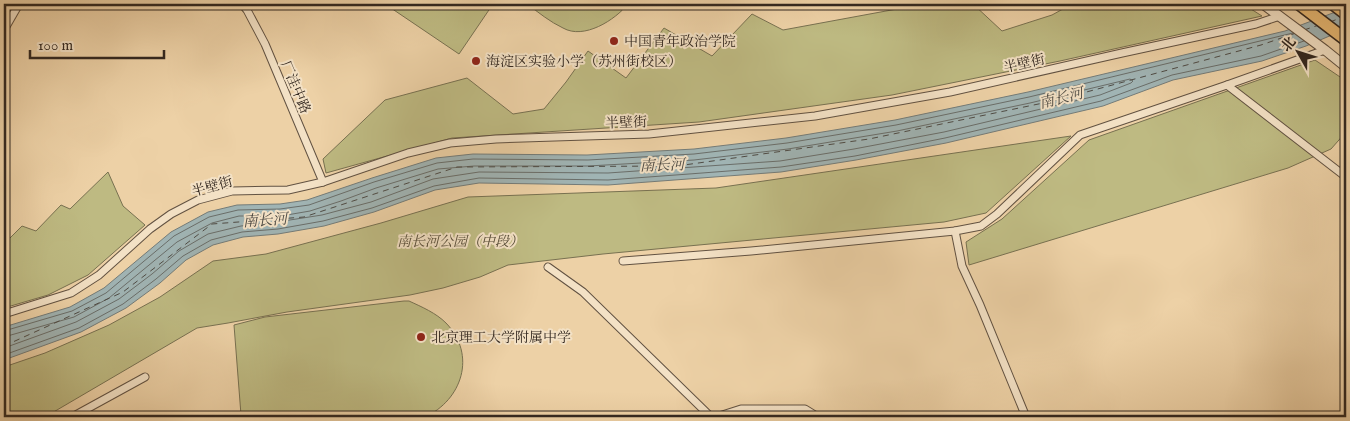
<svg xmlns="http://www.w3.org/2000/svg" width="1350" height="421" viewBox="0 0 1350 421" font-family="'IM FELL English','Noto Serif SC',serif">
  <rect width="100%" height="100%" fill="#edd1a6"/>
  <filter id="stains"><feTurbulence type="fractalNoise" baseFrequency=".004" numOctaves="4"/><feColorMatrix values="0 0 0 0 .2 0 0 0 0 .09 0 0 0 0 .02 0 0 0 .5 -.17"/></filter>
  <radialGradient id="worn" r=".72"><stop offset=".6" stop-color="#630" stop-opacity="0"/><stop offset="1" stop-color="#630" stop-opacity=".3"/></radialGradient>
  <g fill="#beba82" stroke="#787151">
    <path d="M 385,4 L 493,4 L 459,54 Z"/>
    <path d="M 527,4 L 628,4 C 615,20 584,40 563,28 C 550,22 538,12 527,4 Z"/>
    <path d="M 924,4 L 973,4 L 1002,31 L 1052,15 L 1072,4 L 1243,4 L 1262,16 L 1060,61 L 892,95 L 699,122 L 452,138 L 326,173 L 323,159 L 385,100 L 467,78 L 513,114 L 544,109 L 566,82 L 588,51 L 626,78 L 664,28 L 712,56 L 752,14 L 783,30 Z"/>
    <path d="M 1315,60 L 1346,81 L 1346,132 L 1331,149 L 1288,168 L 969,265 L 966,242 L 1002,219 L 1089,140 Z"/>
    <path d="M 1071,136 L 986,213 L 944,222 L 603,254 L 508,265 L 480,277 L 443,288 L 410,295 L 287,312 L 228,323 L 197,328 L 45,417 L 4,417 L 4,367 L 45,353 L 109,325 L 160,297 L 213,261 L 266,254 L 381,223 L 468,197 L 716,188 Z"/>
    <path d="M 108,172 L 123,206 L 145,225 L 88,275 L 48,295 L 4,308 L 4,244 L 22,226 L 36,231 L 61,205 L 70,209 Z"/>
    <path d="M 404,301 L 409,301 C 422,307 436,313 446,323 C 477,355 462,400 425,417 L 244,417 L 241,415 L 234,325 L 265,317 Z"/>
  </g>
  <path fill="#a0b4b4" stroke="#747c79" d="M 1346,8 L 1346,29 L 1306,46 L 1262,61 L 1173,80 L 1103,106 L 946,143 L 856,160 L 781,172 L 608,185 L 479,183 L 435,190 L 374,212 L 324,226 L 278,234 L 243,237 L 213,245 L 186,260 L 160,283 L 126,308 L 81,332 L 4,360 L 4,327 L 70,307 L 104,288 L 171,232 L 208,212 L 237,205 L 280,204 L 307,200 L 372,178 L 436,158 L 473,154 L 587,155 L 694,149 L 786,138 L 895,120 L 1028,92 L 1285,31 Z"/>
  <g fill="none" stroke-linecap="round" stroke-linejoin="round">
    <g stroke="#6a6e6a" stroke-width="1">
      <path d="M 4,331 L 72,311 L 106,293 L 174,236 L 209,217 L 238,210 L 280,209 L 309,205 L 374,182 L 437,163 L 473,159 L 588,160 L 694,154 L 787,143 L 896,125 L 1029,97 L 1293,33"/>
      <path d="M 4,337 L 74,317 L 109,298 L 177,242 L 212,223 L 239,216 L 281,216 L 310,211 L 341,201 L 376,188 L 438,169 L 474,166 L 588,166 L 694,160 L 788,149 L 897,131 L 1030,103 L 1130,79 L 1133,81 L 1131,83 L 1100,95 L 944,132 L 854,149 L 780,161 L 608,173 L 479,172 L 433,179 L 371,202 L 322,215 L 277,222 L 241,226 L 208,234 L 179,251 L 152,274 L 119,299 L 76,322 L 4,348"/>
      <path d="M 4,355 L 79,328 L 123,304 L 156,279 L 183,256 L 211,240 L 242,232 L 278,229 L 323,221 L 372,208 L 434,186 L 479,178 L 608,180 L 689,174 L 781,167 L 855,156 L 945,138 L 1101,101 L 1172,75 L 1261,56 L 1304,41"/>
    </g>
    <g stroke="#4e4b45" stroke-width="1" stroke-dasharray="6 5" stroke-linecap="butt">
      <path d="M 1330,22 L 1343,17"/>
      <path d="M 1304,30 L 1319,25"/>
      <path d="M 4,346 L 123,292 L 212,224 L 304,217 L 457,167 L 677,166 L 869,139 L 1053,101 L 1261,45 L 1296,33"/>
    </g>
    <defs>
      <g id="minor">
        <path d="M 242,4 L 247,10 L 265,44 L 323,182"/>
        <path d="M 4,30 L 19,4"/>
        <path d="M 1325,50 L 1227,85 L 1346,177"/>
        <path d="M 955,231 L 962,266 L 980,305 L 1026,417"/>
        <path d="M 623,261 L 751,251 L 955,231 L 981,226 L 997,214 L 1080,135 L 1227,85"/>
        <path d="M 548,267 L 583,292 L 711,417"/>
        <path d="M 4,314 L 71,293 L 99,275 L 150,229 L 171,214 L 198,200 L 232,191 L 288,190 L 323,182 L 408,153 L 450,143 L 496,139 L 649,134 L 815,116 L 950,92 L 1122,53 L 1256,24 L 1280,16"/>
        <path d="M 72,417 L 145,377"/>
        <path d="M 716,417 L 741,409 L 805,409 L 818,417"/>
      </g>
      <path id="tertiary" d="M 1263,4 L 1325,50 L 1346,67"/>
      <g id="trunk">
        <path d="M 1299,4 L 1346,40"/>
        <path d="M 1333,4 L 1346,14"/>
      </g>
    </defs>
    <use href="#minor" stroke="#625242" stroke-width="9"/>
    <use href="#tertiary" stroke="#625242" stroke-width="11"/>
    <use href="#trunk" stroke="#332820" stroke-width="14"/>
    <use href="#minor" stroke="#f3e1c5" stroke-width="7"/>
    <use href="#tertiary" stroke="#f3e1c5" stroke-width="9"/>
    <use href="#trunk" stroke="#e6b873" stroke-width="11"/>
  </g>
  <g fill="#8f2418" stroke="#f3e1c5" stroke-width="2">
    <circle cx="614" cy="41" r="5"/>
    <circle cx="476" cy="61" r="5"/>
    <circle cx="421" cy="337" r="5"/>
  </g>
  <g text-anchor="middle" stroke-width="4" stroke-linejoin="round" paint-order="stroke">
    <g font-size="14" fill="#332820" stroke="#f3e1c5" text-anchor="start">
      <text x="624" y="46">中国青年政治学院</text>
      <text x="486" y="66">海淀区实验小学（苏州街校区）</text>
      <text x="431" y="342">北京理工大学附属中学</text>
    </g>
    <g font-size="14" fill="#332820" stroke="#f3e1c5">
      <text transform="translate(1024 63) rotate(-13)" y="5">半壁街</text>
      <text transform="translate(296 87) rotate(67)" y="5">厂洼中路</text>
      <text transform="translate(626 122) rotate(-2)" y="5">半壁街</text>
      <text transform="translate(212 186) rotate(-15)" y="5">半壁街</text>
    </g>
    <g font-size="14" font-style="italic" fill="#564c38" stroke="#f3e1c5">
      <text x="460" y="246">南长河公园（中段）</text>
    </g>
    <g font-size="15" font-style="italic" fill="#4e4b45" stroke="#f3e1c5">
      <text transform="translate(1061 98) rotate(-14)" y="5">南长河</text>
      <text transform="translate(662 165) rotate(-2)" y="5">南长河</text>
      <text transform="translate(265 220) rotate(-4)" y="5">南长河</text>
    </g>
  </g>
  <rect width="1350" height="421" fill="none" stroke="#edd1a6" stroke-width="20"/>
  <rect x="5" y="5" width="1340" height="411" fill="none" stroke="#332820" stroke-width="2.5"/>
  <rect x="10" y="10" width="1330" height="401" fill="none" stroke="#332820"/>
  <g transform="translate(1298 52) rotate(309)" stroke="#f3e1c5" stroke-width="4" paint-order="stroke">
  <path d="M0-4L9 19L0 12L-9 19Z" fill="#332820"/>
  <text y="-8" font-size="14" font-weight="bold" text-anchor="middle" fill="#332820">北</text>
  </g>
  <path d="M30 50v8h134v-8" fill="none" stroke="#332820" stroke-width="2.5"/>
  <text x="38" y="50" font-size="15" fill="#332820" stroke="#f3e1c5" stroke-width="4" paint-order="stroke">100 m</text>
  <rect width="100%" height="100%" filter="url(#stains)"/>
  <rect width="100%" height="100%" fill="url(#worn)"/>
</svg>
